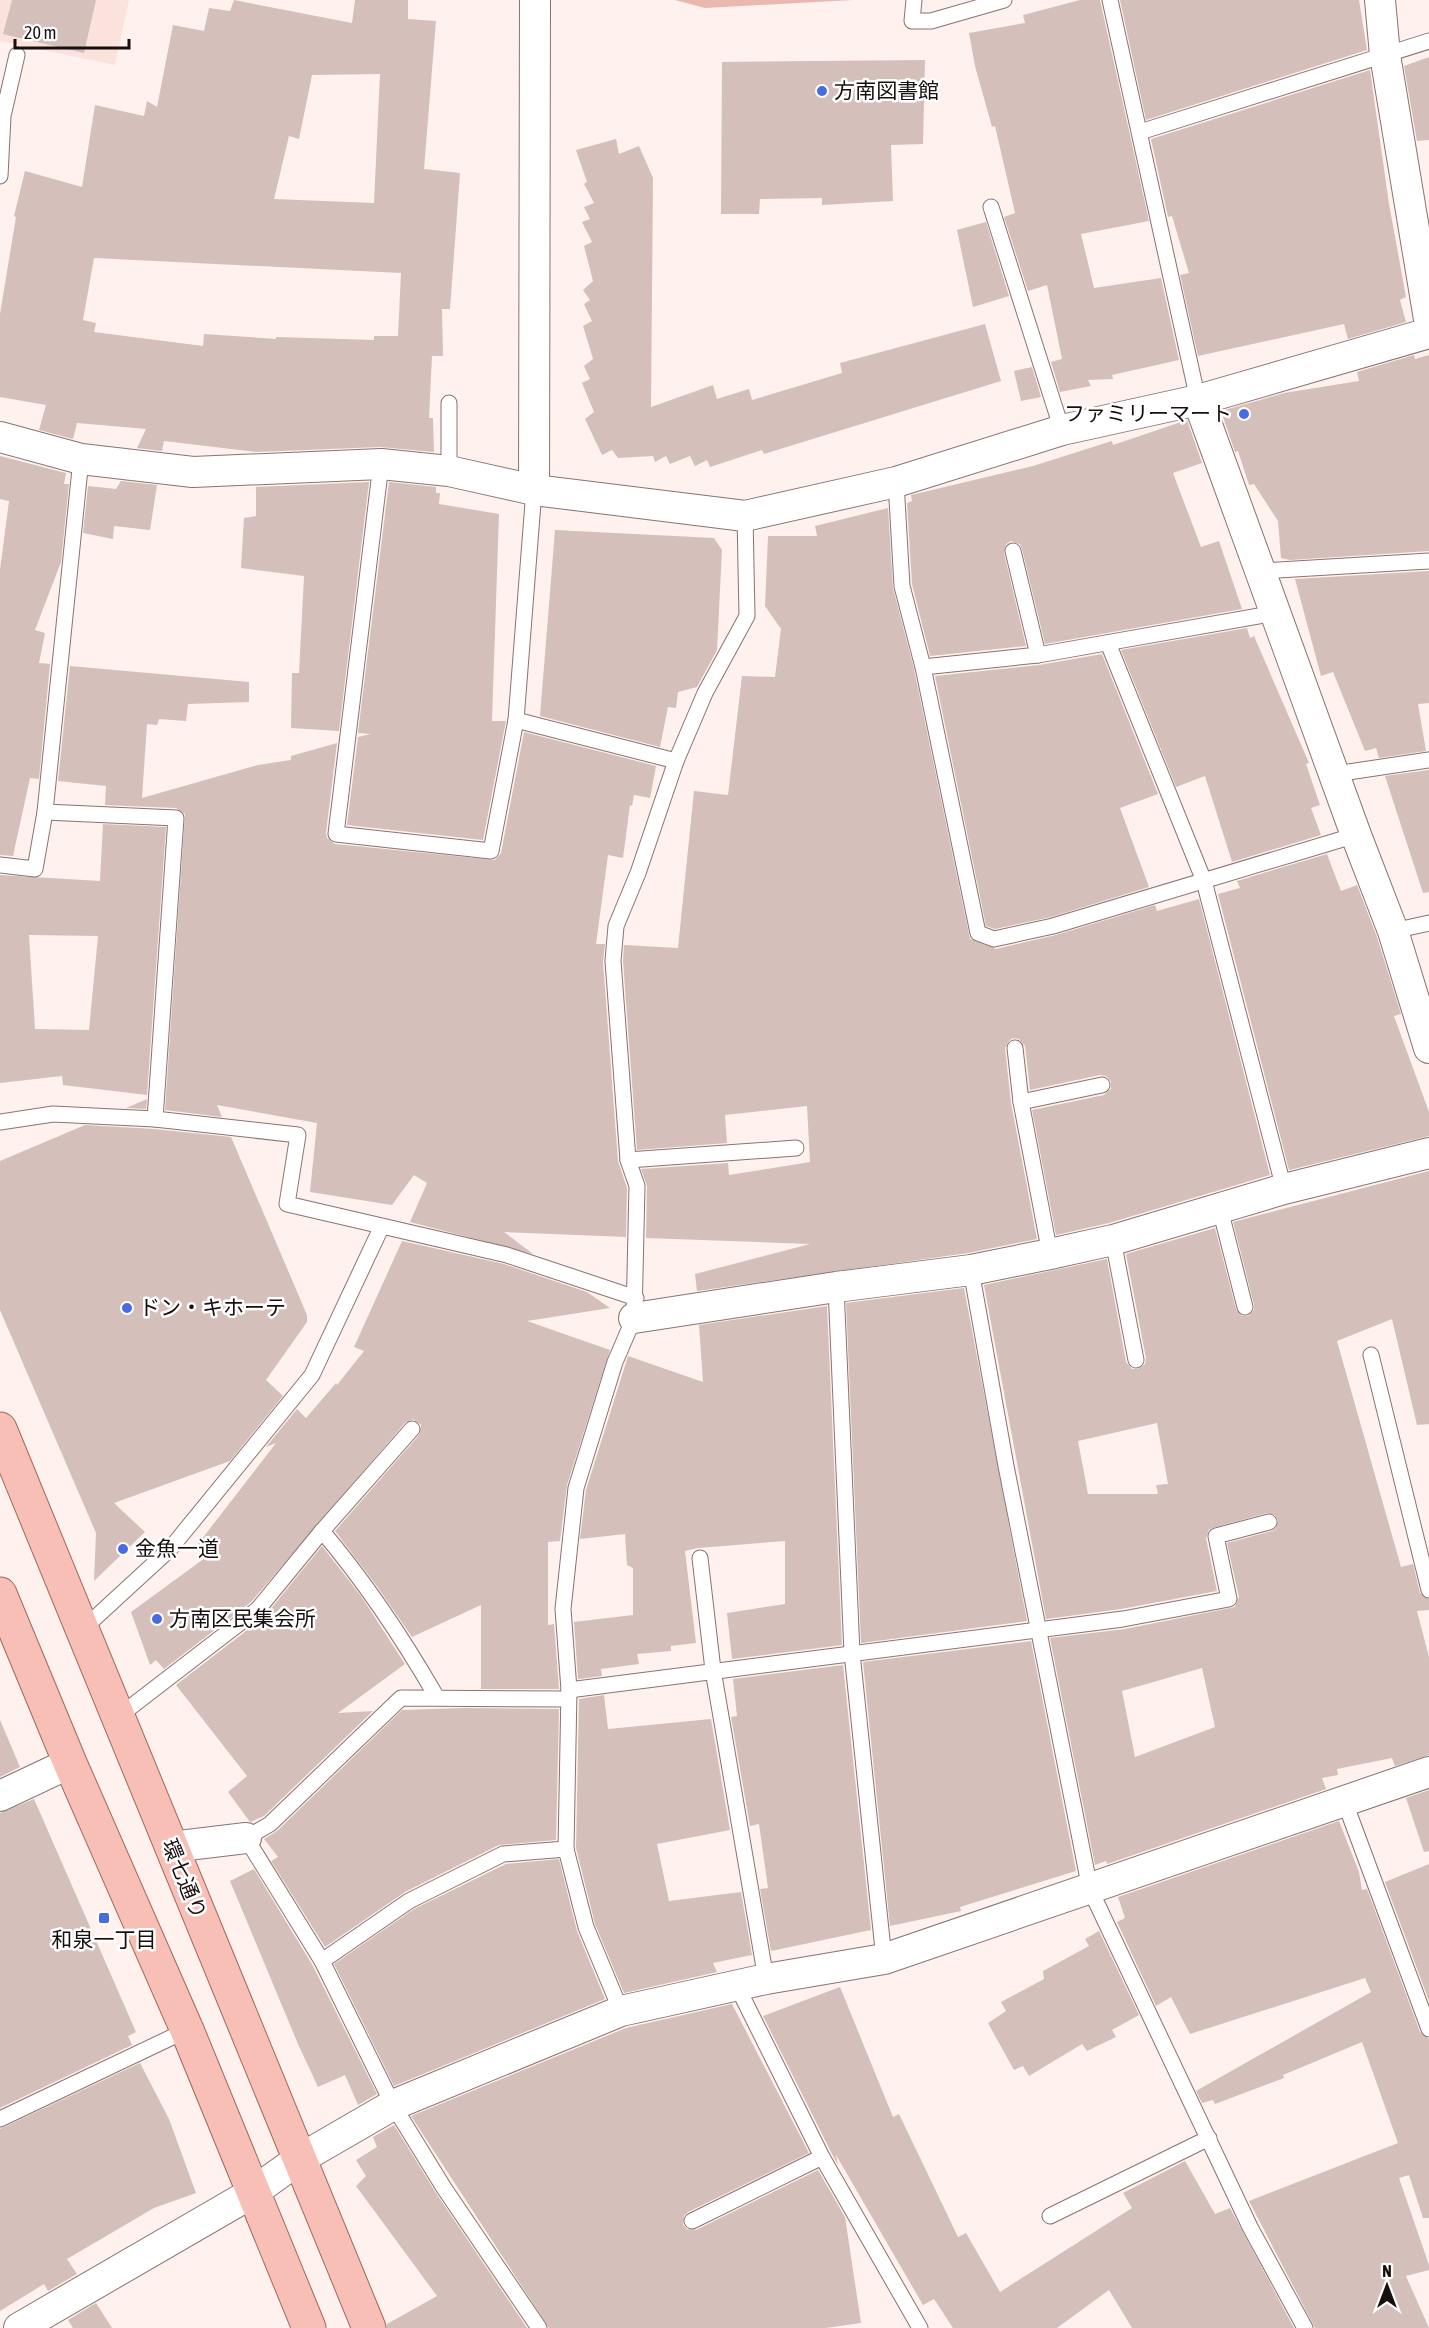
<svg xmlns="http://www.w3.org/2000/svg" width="1429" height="2328" viewBox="0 0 1429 2328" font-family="'Asap Condensed','Noto Sans JP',sans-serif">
  <rect width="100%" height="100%" fill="#fef1ee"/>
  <path fill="#fbe2dd" d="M 0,0 L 129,0 L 115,65 L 0,41 Z"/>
  <path fill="#e9b9af" d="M 675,0 L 853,0 L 705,8 Z"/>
  <g fill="#d5bfbb" fill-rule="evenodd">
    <path d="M 12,0 L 96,0 L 84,53 L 3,34 Z"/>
    <path d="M 234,0 L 352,23 L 355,0 L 408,0 L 408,19 L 436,21 L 424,169 L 460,173 L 450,309 L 442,309 L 443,356 L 432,356 L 429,418 L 433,418 L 434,452 L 380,447 L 256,452 L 164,441 L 162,451 L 137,448 L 146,429 L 77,423 L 73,439 L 39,430 L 46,405 L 0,397 L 0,314 L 16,217 L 14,216 L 25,171 L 82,187 L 95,105 L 144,116 L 147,101 L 157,107 L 173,25 L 204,31 L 209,8 L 230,11 ZM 380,74 L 374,203 L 274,199 L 289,136 L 299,139 L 312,75 ZM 94,258 L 401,273 L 398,336 L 374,336 L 374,340 L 276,337 L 276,339 L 204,334 L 203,346 L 94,332 L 96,323 L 83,320 Z"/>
    <path d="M 1080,0 L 1100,0 L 1149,221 L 1081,234 L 1094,288 L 1161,278 L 1179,360 L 1112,375 L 1113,379 L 1088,380 L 1091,386 L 1060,392 L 1051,362 L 1062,359 L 1047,285 L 1028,291 L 1004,217 L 1015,213 L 995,126 L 992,127 L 975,66 L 969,33 L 1025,23 L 1023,15 Z"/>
    <path d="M 1120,0 L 1359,0 L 1367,50 L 1146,120 Z"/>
    <path d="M 1429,57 L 1429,140 L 1417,141 L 1404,66 Z"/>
    <path d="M 925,60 L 923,144 L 891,145 L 893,201 L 822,205 L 822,198 L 760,199 L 759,214 L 721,214 L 722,62 Z"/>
    <path d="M 1370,70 L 1389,204 L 1406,297 L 1400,300 L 1406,322 L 1348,339 L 1344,324 L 1198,356 L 1180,275 L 1189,273 L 1172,216 L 1168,217 L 1151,139 Z"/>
    <path d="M 616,139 L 619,154 L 639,146 L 653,178 L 651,407 L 713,385 L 717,399 L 749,389 L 752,400 L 842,373 L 840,363 L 985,324 L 1001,381 L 764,454 L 762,450 L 710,467 L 707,460 L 695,466 L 690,456 L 670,464 L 666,456 L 655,462 L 653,456 L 618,458 L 612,450 L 602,455 L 585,419 L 594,412 L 582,383 L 590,379 L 584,366 L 593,359 L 583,326 L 592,321 L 584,304 L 590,300 L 583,290 L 593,281 L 584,246 L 592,242 L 582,222 L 590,219 L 584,207 L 594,203 L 584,184 L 587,182 L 576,150 Z"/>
    <path d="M 986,222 L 1009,296 L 973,307 L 957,230 Z"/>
    <path d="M 1414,355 L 1415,359 L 1429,355 L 1429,551 L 1290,560 L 1281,558 L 1278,521 L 1254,484 L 1249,485 L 1238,451 L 1235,452 L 1221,411 L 1284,393 L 1359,381 L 1357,372 Z"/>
    <path d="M 1032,367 L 1041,397 L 1021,401 L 1014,371 Z"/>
    <path d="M 1187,420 L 1202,463 L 1173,473 L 1201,547 L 1219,541 L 1242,609 L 1045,644 L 1022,549 L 1020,544 L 1011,541 L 1006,544 L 1004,553 L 1026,646 L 930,656 L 912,584 L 907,503 L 912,501 L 911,495 L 1033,466 L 1112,441 L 1113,445 Z"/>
    <path d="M 0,456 L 66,473 L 64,484 L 69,484 L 61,562 L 35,630 L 45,633 L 39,663 L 50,664 L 39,779 L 30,778 L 13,856 L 0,855 L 0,570 L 9,501 L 0,499 Z"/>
    <path d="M 121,481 L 157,485 L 150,530 L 114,526 L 113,539 L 83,533 L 88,486 L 116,489 Z"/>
    <path d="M 369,482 L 339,731 L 291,728 L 292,673 L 299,673 L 304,576 L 241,568 L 244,518 L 256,516 L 256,487 Z"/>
    <path d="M 389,482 L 436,487 L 436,493 L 440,493 L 439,504 L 499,514 L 492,721 L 506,721 L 483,840 L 347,825 L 358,737 L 371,734 L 358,733 Z"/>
    <path d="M 888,508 L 893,588 L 914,669 L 970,939 L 996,949 L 1056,935 L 1155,905 L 1157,911 L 1199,899 L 1270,1175 L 1109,1223 L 1056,1235 L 1032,1110 L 1104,1095 L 1111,1089 L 1111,1082 L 1106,1076 L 1100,1075 L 1030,1090 L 1025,1046 L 1019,1039 L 1013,1038 L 1009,1041 L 1005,1048 L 1011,1103 L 1037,1239 L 968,1253 L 697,1291 L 695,1274 L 810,1244 L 646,1238 L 647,1186 L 641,1169 L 728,1163 L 729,1175 L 810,1162 L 807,1106 L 725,1115 L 727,1143 L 637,1150 L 623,961 L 624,945 L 678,948 L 694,791 L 728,795 L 742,676 L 775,677 L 781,629 L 765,606 L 768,536 L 817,536 L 815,526 Z"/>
    <path d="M 555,530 L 714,538 L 722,550 L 717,650 L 697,687 L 678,692 L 676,708 L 668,707 L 660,747 L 540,716 Z"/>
    <path d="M 1429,571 L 1429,703 L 1418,704 L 1426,751 L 1379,758 L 1376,748 L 1365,751 L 1333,672 L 1321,676 L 1295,579 Z"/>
    <path d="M 1247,628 L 1250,638 L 1254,636 L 1309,763 L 1306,764 L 1320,805 L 1311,808 L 1321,835 L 1232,862 L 1205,776 L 1176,787 L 1121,650 Z"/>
    <path d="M 1102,654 L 1158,794 L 1120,808 L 1149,887 L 1051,917 L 995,929 L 986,926 L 935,676 L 1039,665 Z"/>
    <path d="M 70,666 L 249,682 L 249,702 L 188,704 L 186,721 L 159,719 L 157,725 L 147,724 L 142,798 L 258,765 L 291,760 L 291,756 L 337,743 L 326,833 L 327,838 L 335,844 L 495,860 L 501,853 L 524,732 L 656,766 L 650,798 L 634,795 L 632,806 L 630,805 L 623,858 L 608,855 L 596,944 L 605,944 L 603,962 L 618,1161 L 627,1188 L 626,1237 L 504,1232 L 533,1254 L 410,1222 L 427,1183 L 414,1175 L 392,1205 L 310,1192 L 317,1123 L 217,1105 L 222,1117 L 165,1110 L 185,814 L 176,808 L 105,805 L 106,786 L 58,781 Z"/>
    <path d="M 1429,770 L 1429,892 L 1423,893 L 1385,776 Z"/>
    <path d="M 103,824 L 166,827 L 147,1095 L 63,1085 L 62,1076 L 0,1083 L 0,875 L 100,881 ZM 29,935 L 98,936 L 89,1030 L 35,1029 Z"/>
    <path d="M 1327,854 L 1341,891 L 1357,885 L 1377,937 L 1401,1014 L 1394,1016 L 1429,1112 L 1429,1136 L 1289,1170 L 1218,894 L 1240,888 L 1237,881 Z"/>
    <path d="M 147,1099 L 146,1109 L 126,1108 Z"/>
    <path d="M 85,1125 L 154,1129 L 231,1137 L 307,1315 L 307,1322 L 266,1380 L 283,1396 L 230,1461 L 114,1503 L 145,1532 L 94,1581 L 96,1533 L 0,1310 L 0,1161 Z"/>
    <path d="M 1429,1171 L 1429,1424 L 1417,1425 L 1392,1319 L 1337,1341 L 1401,1567 L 1413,1564 L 1420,1593 L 1429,1599 L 1429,1610 L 1417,1611 L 1429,1657 L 1429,1755 L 1395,1766 L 1392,1758 L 1337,1769 L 1338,1775 L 1322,1778 L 1326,1789 L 1107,1864 L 1106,1861 L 1095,1865 L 1050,1638 L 1125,1629 L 1235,1607 L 1239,1597 L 1227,1543 L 1272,1531 L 1276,1528 L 1278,1520 L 1275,1515 L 1267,1513 L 1209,1529 L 1206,1538 L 1217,1591 L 1121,1609 L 1046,1619 L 984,1285 L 1107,1259 L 1126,1362 L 1132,1369 L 1138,1369 L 1145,1364 L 1146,1358 L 1126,1254 L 1215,1228 L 1236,1309 L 1242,1316 L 1248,1316 L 1254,1310 L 1254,1305 L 1233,1222 ZM 1157,1423 L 1168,1484 L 1156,1485 L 1158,1494 L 1088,1494 L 1078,1441 ZM 1202,1668 L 1215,1727 L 1135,1757 L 1122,1691 Z"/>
    <path d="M 402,1241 L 504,1264 L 587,1292 L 610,1308 L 527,1321 L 610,1350 L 567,1485 L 560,1541 L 548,1542 L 548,1625 L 554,1624 L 559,1689 L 481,1689 L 481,1605 L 412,1637 L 376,1585 L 335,1531 L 419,1435 L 421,1425 L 413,1419 L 405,1423 L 251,1602 L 164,1669 L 156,1660 L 150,1665 L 131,1612 L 205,1558 L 198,1544 L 276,1443 L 266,1447 L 297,1409 L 306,1418 L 336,1383 L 337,1385 L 364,1351 L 354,1347 Z"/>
    <path d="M 964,1288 L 1027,1621 L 861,1643 L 846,1303 Z"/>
    <path d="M 827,1306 L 842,1645 L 732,1659 L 727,1613 L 785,1604 L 785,1541 L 698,1548 L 685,1551 L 696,1643 L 671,1646 L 671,1651 L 637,1654 L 639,1664 L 601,1669 L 602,1676 L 578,1679 L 574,1622 L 633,1615 L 633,1568 L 627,1565 L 625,1534 L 580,1539 L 586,1490 L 628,1356 L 703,1382 L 699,1325 Z"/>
    <path d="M 322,1546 L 361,1596 L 405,1664 L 338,1713 L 373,1711 L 264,1816 L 250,1822 L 228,1792 L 247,1776 L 176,1685 L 264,1617 Z"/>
    <path d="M 1031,1641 L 1076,1871 L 960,1907 L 961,1911 L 890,1926 L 863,1662 Z"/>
    <path d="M 843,1665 L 871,1930 L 771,1951 L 760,1889 L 768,1888 L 759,1824 L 750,1826 L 731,1717 L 737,1716 L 733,1679 Z"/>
    <path d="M 604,1695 L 608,1729 L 711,1719 L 730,1830 L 657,1844 L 669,1901 L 741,1892 L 752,1955 L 713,1963 L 717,1972 L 624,1993 L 595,1924 L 576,1848 L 579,1699 Z"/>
    <path d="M 464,1708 L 559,1709 L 556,1840 L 499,1845 L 405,1892 L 325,1947 L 271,1861 L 278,1857 L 264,1839 L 277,1831 L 402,1710 Z"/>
    <path d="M 0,1720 L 20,1767 L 0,1777 Z"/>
    <path d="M 1429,1790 L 1429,1851 L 1424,1852 L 1406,1798 Z"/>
    <path d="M 34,1799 L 136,2032 L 128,2036 L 132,2045 L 0,2108 L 0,1813 Z"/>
    <path d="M 1339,1821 L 1359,1872 L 1362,1890 L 1367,1889 L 1420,2032 L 1429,2039 L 1429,2218 L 1423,2218 L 1409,2175 L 1399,2178 L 1429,2265 L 1429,2270 L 1406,2276 L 1429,2328 L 1315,2328 L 1249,2201 L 1398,2143 L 1362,2042 L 1283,2075 L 1284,2078 L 1215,2104 L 1213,2100 L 1202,2103 L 1196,2091 L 1371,1992 L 1365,1978 L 1190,2034 L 1171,1997 L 1156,2006 L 1117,1922 L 1125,1918 L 1118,1897 Z"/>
    <path d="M 559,1859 L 577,1931 L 605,1999 L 394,2086 L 334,1964 L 414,1909 L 506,1864 Z"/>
    <path d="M 1429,1864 L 1429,2001 L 1385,1882 Z"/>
    <path d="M 254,1869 L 313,1966 L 377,2094 L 358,2105 L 345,2075 L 318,2087 L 298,2044 L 230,1881 Z"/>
    <path d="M 1099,1931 L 1139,2015 L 1112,2030 L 1116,2037 L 1087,2051 L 1082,2044 L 1029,2076 L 1023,2066 L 1014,2070 L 988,2023 L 1006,2011 L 1001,2002 L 1044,1979 L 1043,1971 L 1089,1946 L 1085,1939 Z"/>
    <path d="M 840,1987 L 893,2117 L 899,2114 L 958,2237 L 966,2233 L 1000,2292 L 1132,2208 L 1123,2193 L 1185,2161 L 1215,2214 L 1230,2208 L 1294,2328 L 1132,2328 L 1109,2290 L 1057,2328 L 953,2328 L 934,2299 L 923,2305 L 836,2155 L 838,2165 L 831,2152 L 763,2016 Z"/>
    <path d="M 732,2004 L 809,2153 L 688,2212 L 684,2216 L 683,2225 L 687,2229 L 696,2230 L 818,2170 L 845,2217 L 861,2323 L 826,2328 L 549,2328 L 411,2116 L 626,2028 Z"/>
    <path d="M 140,2063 L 169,2119 L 196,2193 L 154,2208 L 67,2259 L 77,2274 L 48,2291 L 44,2284 L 0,2311 L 0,2129 Z"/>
    <path d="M 394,2125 L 436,2193 L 527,2328 L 387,2328 L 387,2324 L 437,2296 L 356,2186 L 366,2176 L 356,2160 L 377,2147 L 373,2137 Z"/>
    <path d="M 96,2303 L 112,2328 L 73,2328 L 68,2320 Z"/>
  </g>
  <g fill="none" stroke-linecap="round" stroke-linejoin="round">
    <defs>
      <g id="service">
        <path d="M 914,0 L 912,21 L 931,21 L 1004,0"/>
        <path d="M 1110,0 L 1198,400"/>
        <path d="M 1140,132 L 1429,41"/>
        <path d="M 0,176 L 3,116 L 17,55"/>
        <path d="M 991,207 L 1062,430"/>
        <path d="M 381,464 L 336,834 L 491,851 L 516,720 L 534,490"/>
        <path d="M 449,471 L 449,403"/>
        <path d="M 896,482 L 902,586 L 923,667 L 978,933 L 994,939 L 1053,926 L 1356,835"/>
        <path d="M 1013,551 L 1038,655"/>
        <path d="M 1262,571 L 1429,561"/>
        <path d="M 1108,643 L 1204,881 L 1284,1189"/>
        <path d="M 923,667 L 1038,655 L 1276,613"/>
        <path d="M 516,720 L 676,761"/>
        <path d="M 1335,774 L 1429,760"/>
        <path d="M 45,812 L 176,818 L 155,1119"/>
        <path d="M 0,865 L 35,869 L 45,812 L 81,459"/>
        <path d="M 1393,931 L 1429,923"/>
        <path d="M 1015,1048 L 1021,1102 L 1050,1254"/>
        <path d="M 1021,1102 L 1102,1085"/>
        <path d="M 0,1122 L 53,1114 L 155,1119 L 298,1135 L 287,1204 L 507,1255 L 636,1298"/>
        <path d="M 628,1160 L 796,1148"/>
        <path d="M 1220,1209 L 1245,1307"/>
        <path d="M 1113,1240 L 1136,1360"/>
        <path d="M 971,1270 L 1006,1466 L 1090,1889 L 1250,2227 L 1305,2328"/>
        <path d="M 836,1287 L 852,1653 L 884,1959"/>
        <path d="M 1371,1355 L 1429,1590"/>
        <path d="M 322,1531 C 366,1583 402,1637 436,1696"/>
        <path d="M 700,1558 L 713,1670 L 766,1979"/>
        <path d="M 83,1629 L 170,1549 L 312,1375 L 381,1228"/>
        <path d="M 569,1690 L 1123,1619 L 1229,1599 L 1216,1536 L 1269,1522"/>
        <path d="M 119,1716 L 258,1609 L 322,1531 L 412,1429"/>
        <path d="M 1344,1800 L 1429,2029"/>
        <path d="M 322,1961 L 409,1901 L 503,1854 L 566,1849"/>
        <path d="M 737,1986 L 822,2157 L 920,2328"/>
        <path d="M 621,2011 L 586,1927 L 566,1849 L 569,1690 L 563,1609 L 576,1488 L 615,1362 L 634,1318 L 637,1186 L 628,1160 L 613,961 L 616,926 L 638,873 L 676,761 L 705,693 L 747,616 L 745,516"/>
        <path d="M 0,2119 L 187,2030"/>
        <path d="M 1050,2216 L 1209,2138"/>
        <path d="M 692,2221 L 822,2157"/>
        <path d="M 539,2328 L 444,2188 L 393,2105 L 322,1961 L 246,1838 L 270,1824 L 401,1698 L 568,1699"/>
      </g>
      <g id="minor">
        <path d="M 1380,0 L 1385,55 L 1429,319"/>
        <path d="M 1198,400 L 1356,835 L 1393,931 L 1429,1048"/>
        <path d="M 0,437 L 81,459 L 193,472 L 381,464 L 449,471 L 534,490 L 745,516 L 896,482 L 1062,430 L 1198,400 L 1429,333"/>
        <path d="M 534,490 L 535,0"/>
        <path d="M 634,1318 L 836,1287 L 971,1270 L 1050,1254 L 1113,1240 L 1284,1189 L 1429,1153"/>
        <path d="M 0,1796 L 70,1763"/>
        <path d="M 171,1847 L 246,1838"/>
        <path d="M 19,2328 L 252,2193 L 298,2160 L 393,2105 L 621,2011 L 766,1979 L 884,1959 L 1429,1772"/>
      </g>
      <g id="primary">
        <path d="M 0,1429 L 369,2328"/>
        <path d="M 0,1594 L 70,1763 L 187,2030 L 309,2328"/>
      </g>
    </defs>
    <use href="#service" stroke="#887470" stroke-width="17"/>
    <use href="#minor" stroke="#887470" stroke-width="32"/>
    <use href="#primary" stroke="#a5665a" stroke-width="35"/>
    <use href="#service" stroke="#fff" stroke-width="15"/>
    <use href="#minor" stroke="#fff" stroke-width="30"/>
    <use href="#primary" stroke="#f7bfb5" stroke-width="33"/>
  </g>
  <g fill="#486cdf" stroke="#fff" stroke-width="2">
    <circle cx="822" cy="91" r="6"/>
    <circle cx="1244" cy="414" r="6"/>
    <circle cx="127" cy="1308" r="6"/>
    <circle cx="123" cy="1549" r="6"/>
    <circle cx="157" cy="1619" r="6"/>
    <rect x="98" y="1912" width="12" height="12" rx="3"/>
  </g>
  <g text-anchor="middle" stroke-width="5" stroke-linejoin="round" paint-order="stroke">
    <g font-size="21" fill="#160f0d" stroke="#fff" text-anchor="start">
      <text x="834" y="98">方南図書館</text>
      <text x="1232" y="421" text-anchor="end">ファミリーマート</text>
      <text x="139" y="1315">ドン・キホーテ</text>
      <text x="135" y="1556">金魚一道</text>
      <text x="169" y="1626">方南区民集会所</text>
      <text x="104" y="1947" text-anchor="middle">和泉一丁目</text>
    </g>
    <g font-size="21" fill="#160f0d" stroke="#fff">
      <text transform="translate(184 1879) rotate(68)" y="7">環七通り</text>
    </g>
  </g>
  <g transform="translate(1387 2286)" stroke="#ffffff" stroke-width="4.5" paint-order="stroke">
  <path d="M0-4.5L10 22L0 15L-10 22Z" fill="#160f0d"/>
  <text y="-9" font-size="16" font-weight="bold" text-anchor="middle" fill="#160f0d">N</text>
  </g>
  <path d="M15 39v9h114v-9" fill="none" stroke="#160f0d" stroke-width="3"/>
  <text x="24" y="39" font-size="18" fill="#160f0d" stroke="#ffffff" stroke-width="4.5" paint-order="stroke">20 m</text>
</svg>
